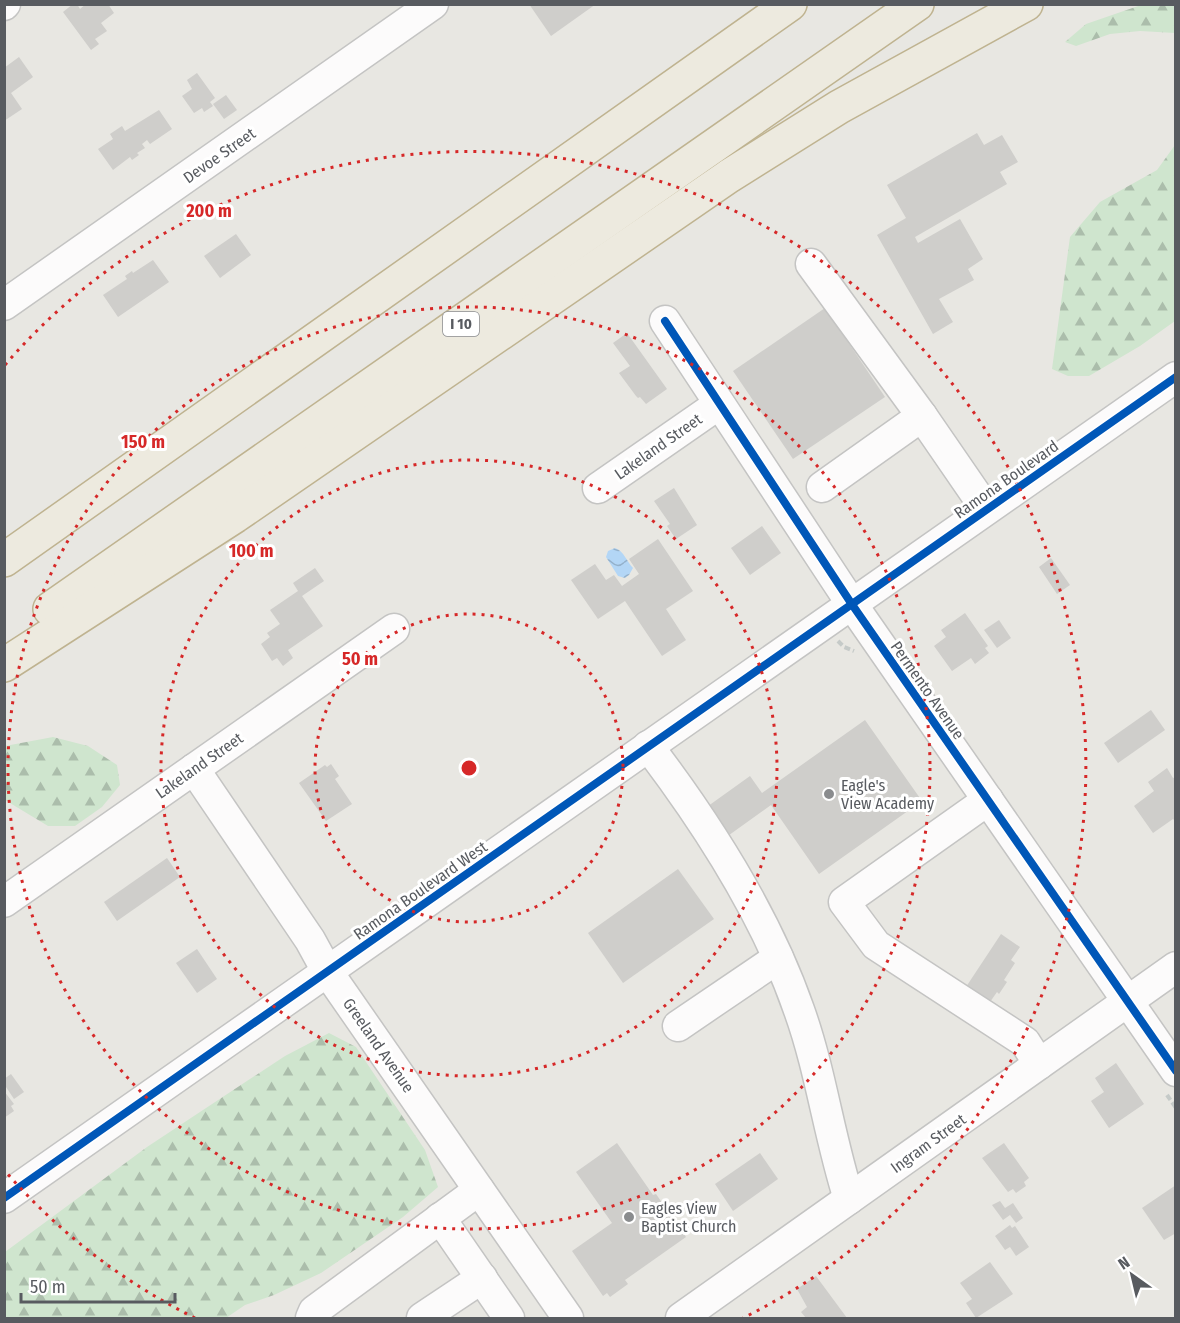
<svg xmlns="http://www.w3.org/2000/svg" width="1180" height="1323" viewBox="0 0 1180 1323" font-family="'Fira Sans Condensed',sans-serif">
  <defs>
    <pattern id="forest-firs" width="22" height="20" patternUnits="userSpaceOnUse" patternTransform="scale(1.5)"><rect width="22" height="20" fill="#cfe5ce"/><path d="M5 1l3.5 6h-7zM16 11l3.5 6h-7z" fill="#abbdab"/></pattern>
    <pattern id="water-waves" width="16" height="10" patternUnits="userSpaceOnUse" patternTransform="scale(1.5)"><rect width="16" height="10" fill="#b3d6f6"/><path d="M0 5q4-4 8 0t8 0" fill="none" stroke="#94b1cb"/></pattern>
  </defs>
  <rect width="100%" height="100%" fill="#e8e7e2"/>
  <g fill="url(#forest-firs)">
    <path d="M 1144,4 L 1175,5 L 1175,33 L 1140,31 L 1110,34 L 1076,46 L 1065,42 L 1086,24 Z"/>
    <path d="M 1175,145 L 1175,321 L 1140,346 L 1089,376 L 1068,376 L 1052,369 L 1070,237 L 1100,202 L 1157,170 Z"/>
    <path d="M 53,737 L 88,746 L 117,765 L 120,785 L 102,807 L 75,826 L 48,826 L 5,800 L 5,746 Z"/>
    <path d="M 329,1033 L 356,1047 L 425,1150 L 438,1187 L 403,1217 L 321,1273 L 274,1295 L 245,1305 L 226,1318 L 5,1318 L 5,1252 L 147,1147 L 285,1056 Z"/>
  </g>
  <path fill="url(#water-waves)" d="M 615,548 C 624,551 627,562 633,568 L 629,575 L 625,578 L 618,576 L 606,557 L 608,551 Z"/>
  <g fill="#cfcecb">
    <path d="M 73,4 L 77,4 L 80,9 L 86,4 L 108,4 L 114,13 L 101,23 L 107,31 L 95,39 L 99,44 L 91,50 L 63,12 Z"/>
    <path d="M 529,4 L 596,4 L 551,36 Z"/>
    <path d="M 19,57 L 33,77 L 11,93 L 22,109 L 4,121 L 4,68 Z"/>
    <path d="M 197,73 L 215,98 L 210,102 L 213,106 L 204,112 L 202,108 L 194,113 L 182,96 L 192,89 L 187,80 Z"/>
    <path d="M 226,95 L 237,110 L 224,119 L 213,104 Z"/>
    <path d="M 159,110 L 172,129 L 150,144 L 147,140 L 142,144 L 145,148 L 137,153 L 139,155 L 132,160 L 130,157 L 113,170 L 98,149 L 113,139 L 110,134 L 122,126 L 125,131 Z"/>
    <path d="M 977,133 L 984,145 L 1002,135 L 1018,162 L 1000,172 L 1007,184 L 915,237 L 918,243 L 960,219 L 983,259 L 968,269 L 974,280 L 939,299 L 953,322 L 933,334 L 877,235 L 906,218 L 887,185 Z"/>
    <path d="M 236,234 L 251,255 L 220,278 L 204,256 Z"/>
    <path d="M 153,260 L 169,282 L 118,317 L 103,295 L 127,279 L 125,276 L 132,271 L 133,273 Z"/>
    <path d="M 825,308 L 885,397 L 793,459 L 733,371 Z"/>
    <path d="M 627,333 L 667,389 L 646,404 L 640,397 L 638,398 L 636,396 L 619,373 L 630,366 L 613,343 Z"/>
    <path d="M 674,488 L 697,525 L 676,539 L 667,526 L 670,524 L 654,501 Z"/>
    <path d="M 762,526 L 781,553 L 750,575 L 731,548 Z"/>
    <path d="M 658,539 L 693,591 L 666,609 L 686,640 L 662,656 L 625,601 L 598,619 L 571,580 L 595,564 L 606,580 L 614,575 L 622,586 L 639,574 L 629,559 Z"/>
    <path d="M 1051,558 L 1070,585 L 1057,594 L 1039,567 Z"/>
    <path d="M 315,568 L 324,581 L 302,596 L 323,626 L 288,650 L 293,658 L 283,666 L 277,658 L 272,661 L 261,644 L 270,637 L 267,633 L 280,624 L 270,610 L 298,591 L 293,583 Z"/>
    <path d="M 965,613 L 988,646 L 985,648 L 989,653 L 975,664 L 971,658 L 952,671 L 934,646 L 946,637 L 941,630 Z"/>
    <path d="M 999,620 L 1011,638 L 997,648 L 984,630 Z"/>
    <path d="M 1151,710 L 1165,730 L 1118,763 L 1104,743 Z"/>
    <path d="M 865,720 L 922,801 L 819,874 L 771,805 L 725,838 L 704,809 L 750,776 L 762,793 Z"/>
    <path d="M 331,764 L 339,776 L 335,779 L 352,804 L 326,821 L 299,783 L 325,765 L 327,767 Z"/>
    <path d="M 1167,768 L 1173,778 L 1176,777 L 1176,822 L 1173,819 L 1153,833 L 1134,806 L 1154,791 L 1148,782 Z"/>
    <path d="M 167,858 L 180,877 L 117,921 L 104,902 Z"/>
    <path d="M 678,869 L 714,919 L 623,983 L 588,933 Z"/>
    <path d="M 1001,934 L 1020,947 L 1011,960 L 1015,963 L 1004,980 L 1007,982 L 999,994 L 997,992 L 990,1002 L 964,990 Z"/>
    <path d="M 197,949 L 217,979 L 197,993 L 176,963 Z"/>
    <path d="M 1116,1063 L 1144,1104 L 1109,1128 L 1091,1101 L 1104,1092 L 1095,1078 Z"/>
    <path d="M 11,1074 L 24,1092 L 14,1099 L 4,1084 L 4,1079 Z"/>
    <path d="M 4,1091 L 14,1104 L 11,1106 L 14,1111 L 4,1118 Z"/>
    <path d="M 617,1143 L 653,1195 L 656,1194 L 686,1237 L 625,1280 L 628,1284 L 610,1297 L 607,1293 L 603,1296 L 572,1251 L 612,1223 L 576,1172 Z"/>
    <path d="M 1004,1143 L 1029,1178 L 1024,1182 L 1026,1186 L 1016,1193 L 1013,1189 L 1008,1192 L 982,1158 Z"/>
    <path d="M 760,1153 L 778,1179 L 733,1211 L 715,1184 Z"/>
    <path d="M 1176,1185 L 1176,1233 L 1164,1240 L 1142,1208 Z"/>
    <path d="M 1000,1201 L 1005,1208 L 1013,1203 L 1023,1218 L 1016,1223 L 1010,1215 L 1003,1220 L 992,1205 Z"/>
    <path d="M 1010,1225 L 1012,1228 L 1015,1226 L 1029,1247 L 1016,1256 L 1010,1247 L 1005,1250 L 995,1236 Z"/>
    <path d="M 990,1262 L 1013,1294 L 976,1318 L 966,1303 L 972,1299 L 960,1283 Z"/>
    <path d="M 816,1276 L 847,1318 L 806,1318 L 801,1312 L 807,1307 L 797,1289 Z"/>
  </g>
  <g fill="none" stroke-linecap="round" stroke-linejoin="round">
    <defs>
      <g id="minor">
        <path d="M 4,5 L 5,4"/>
        <path d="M 811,264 L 922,416"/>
        <path d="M 4,305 L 433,4"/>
        <path d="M 665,321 L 851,603 L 1176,1071"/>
        <path d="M 822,487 L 922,416 L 986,509"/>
        <path d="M 598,488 L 719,404"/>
        <path d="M 648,746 C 709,826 766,915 799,1010 C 821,1071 829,1137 849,1199"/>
        <path d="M 194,769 L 310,940 L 327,971 L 568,1318"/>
        <path d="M 988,800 L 844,902 L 876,945 L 1025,1042 L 1039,1064"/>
        <path d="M 4,902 L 394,629"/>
        <path d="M 678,1026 L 778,958"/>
        <path d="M 4,1198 L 1176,377"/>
        <path d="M 440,1218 L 509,1318"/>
        <path d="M 311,1318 L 314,1311 L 479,1190"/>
        <path d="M 422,1318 L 482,1278"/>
        <path d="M 681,1318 L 1176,967"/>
      </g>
      <g id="highway">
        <path d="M 4,560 L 790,4"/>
        <path d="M 50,609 L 917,4"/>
        <path d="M 4,665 L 235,516 L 729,176 L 839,107 L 1026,4"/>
      </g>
    </defs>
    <use href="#minor" stroke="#c4c4c3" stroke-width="33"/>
    <use href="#highway" stroke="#bfb390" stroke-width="36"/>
    <g stroke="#c5cac8" stroke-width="4" stroke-dasharray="6 3" stroke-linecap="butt">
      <path d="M 838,641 L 844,647 L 854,651"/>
      <path d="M 1167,1095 L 1176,1108"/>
    </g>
    <use href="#minor" stroke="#fcfbfb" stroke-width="30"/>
    <use href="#highway" stroke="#edeadf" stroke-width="33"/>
    <defs>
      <g id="cycleway">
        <path d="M 665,321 L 851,603 L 1176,1071"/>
        <path d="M 4,1198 L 1176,377"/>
      </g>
    </defs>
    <use href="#cycleway" stroke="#fff" stroke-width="11"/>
    <use href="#cycleway" stroke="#0057b8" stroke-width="8"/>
  </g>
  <g fill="none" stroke="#d62828" stroke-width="3" stroke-dasharray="3 6">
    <circle cx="469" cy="768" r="154"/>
    <circle cx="469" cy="768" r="308"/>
    <circle cx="469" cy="768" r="461"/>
    <path d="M195 1318A615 615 0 0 1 5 1171M5 365A615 615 0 1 1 743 1318"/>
  </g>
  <g fill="#8a8c8e" stroke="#fff" stroke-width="2">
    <circle cx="829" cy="794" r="6"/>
    <circle cx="629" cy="1217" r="6"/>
  </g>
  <g text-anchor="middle" stroke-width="6" stroke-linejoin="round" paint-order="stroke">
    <rect fill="#fff" stroke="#8a8c90" stroke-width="1.5" x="443" y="312" width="36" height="24" rx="4.5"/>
    <g font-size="15" font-weight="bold" fill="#585b60">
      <text x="461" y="329">I 10</text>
    </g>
    <g font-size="16" fill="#585b60" stroke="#fff">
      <text transform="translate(219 155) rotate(-35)" y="6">Devoe Street</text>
      <text transform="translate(658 446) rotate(-35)" y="6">Lakeland Street</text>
      <text transform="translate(1006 479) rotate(-35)" y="6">Ramona Boulevard</text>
      <text transform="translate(928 690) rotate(55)" y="6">Permento Avenue</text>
      <text transform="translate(199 765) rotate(-35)" y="6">Lakeland Street</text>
      <text transform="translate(420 890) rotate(-35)" y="6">Ramona Boulevard West</text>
      <text transform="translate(379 1045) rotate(55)" y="6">Greeland Avenue</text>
      <text transform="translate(928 1143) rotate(-36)" y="6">Ingram Street</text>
    </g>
    <g font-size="16" fill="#585b60" stroke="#fff" text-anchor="start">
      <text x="841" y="791">Eagle's<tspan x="841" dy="18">View Academy</tspan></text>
      <text x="641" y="1214">Eagles View<tspan x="641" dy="18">Baptist Church</tspan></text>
    </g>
  </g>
  <circle cx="469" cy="768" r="9" fill="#d62828" stroke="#fff" stroke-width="3"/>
  <g font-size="18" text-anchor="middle" font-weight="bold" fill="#d62828" stroke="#fff" stroke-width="6" stroke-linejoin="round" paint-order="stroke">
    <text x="209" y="217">200 m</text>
    <text x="143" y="448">150 m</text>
    <text x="251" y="557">100 m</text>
    <text x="360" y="665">50 m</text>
  </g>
  <rect width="1180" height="1323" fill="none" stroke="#585b60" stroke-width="12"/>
  <g transform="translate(1132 1275) rotate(326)" stroke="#ffffff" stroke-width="4.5" paint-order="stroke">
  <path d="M0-4.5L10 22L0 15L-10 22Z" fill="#585b60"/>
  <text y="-9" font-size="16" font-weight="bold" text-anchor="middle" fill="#585b60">N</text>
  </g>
  <path d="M21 1293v9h154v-9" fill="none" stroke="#585b60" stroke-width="3"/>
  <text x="30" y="1293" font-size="18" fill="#585b60" stroke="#ffffff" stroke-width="4.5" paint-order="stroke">50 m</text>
</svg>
